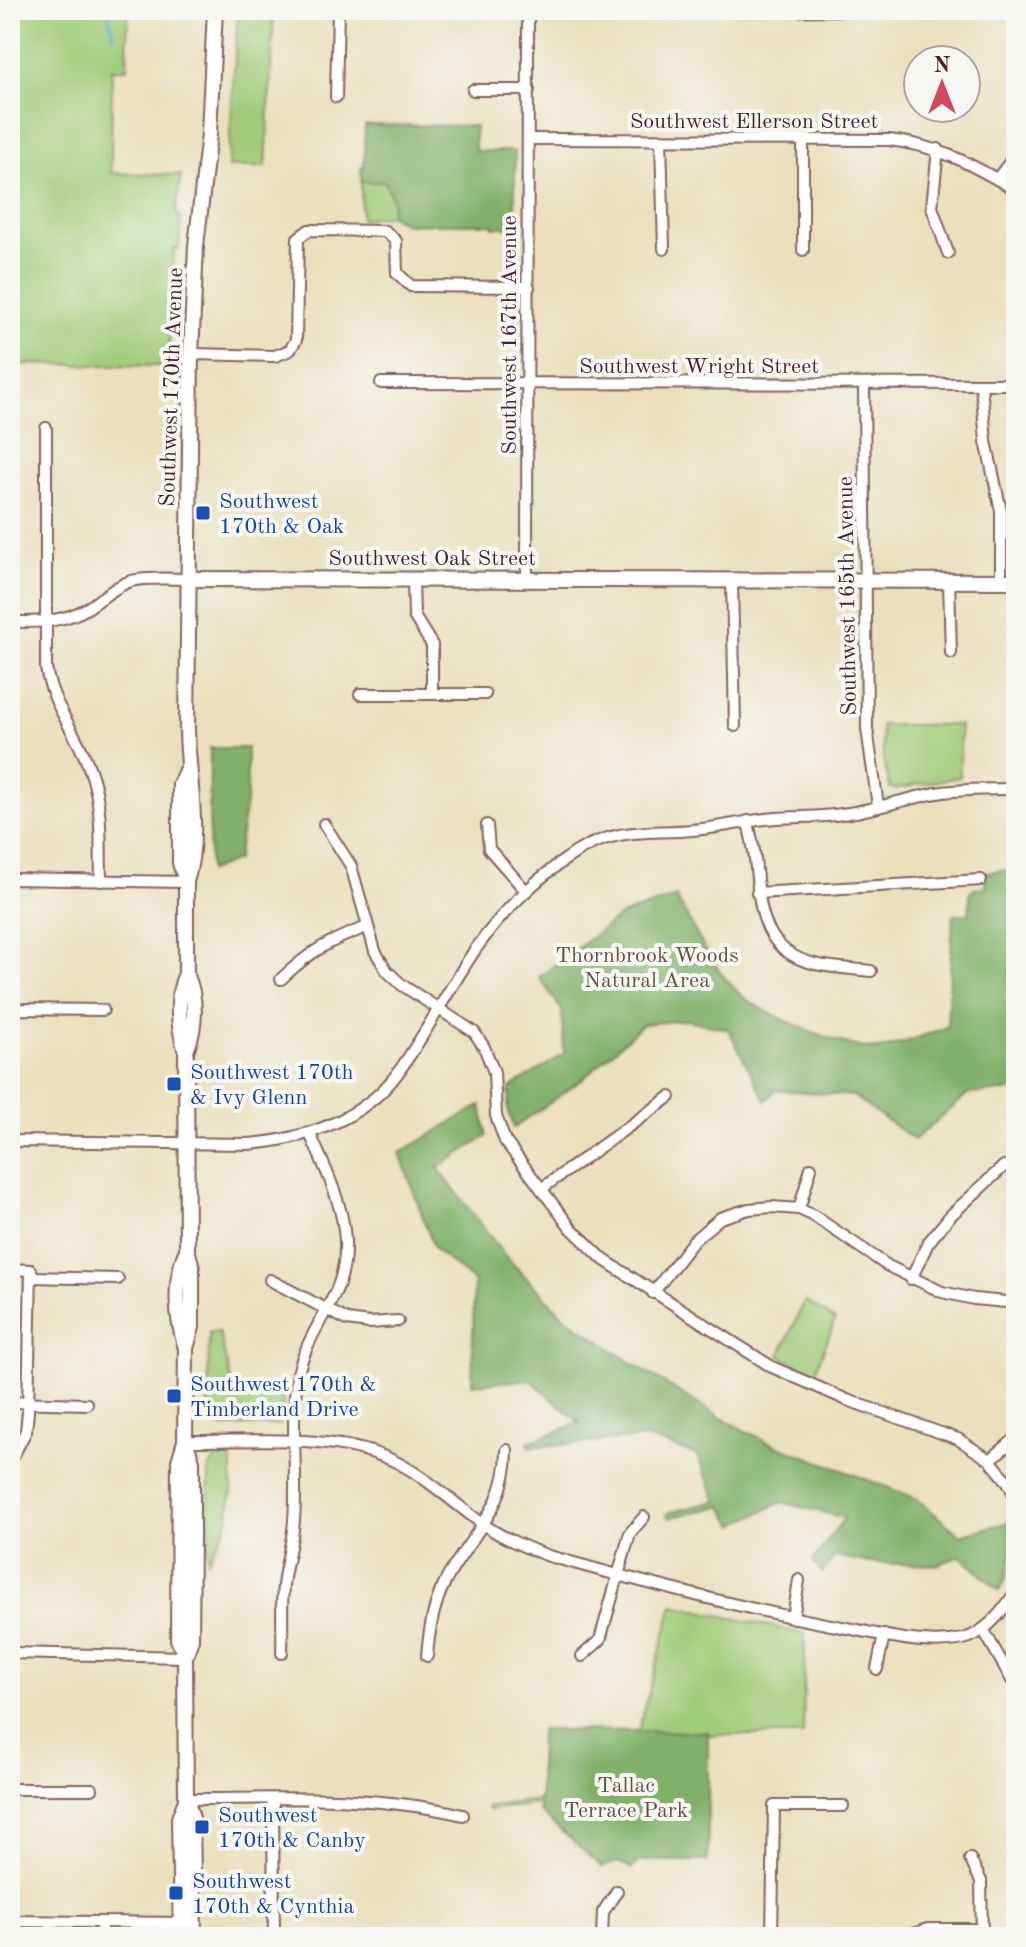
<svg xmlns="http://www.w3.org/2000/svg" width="1026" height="1947" viewBox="0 0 1026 1947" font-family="'Old Standard TT',serif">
  <rect width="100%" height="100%" fill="#f6f6f2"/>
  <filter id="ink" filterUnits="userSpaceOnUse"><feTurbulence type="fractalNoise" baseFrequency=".0125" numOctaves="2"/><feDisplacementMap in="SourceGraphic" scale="16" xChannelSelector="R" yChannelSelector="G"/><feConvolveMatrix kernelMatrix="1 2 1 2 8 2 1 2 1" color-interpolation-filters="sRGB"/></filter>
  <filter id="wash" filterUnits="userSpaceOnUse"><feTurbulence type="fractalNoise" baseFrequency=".006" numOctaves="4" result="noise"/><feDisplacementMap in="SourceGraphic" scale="32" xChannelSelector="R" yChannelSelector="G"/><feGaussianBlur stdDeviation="1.8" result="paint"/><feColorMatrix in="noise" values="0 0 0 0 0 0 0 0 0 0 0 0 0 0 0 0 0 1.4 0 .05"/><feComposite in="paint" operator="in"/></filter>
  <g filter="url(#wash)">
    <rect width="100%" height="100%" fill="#eae0bd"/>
    <g fill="#a1cc79" stroke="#767652" stroke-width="2">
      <path d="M 10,10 L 128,10 L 127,69 L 112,69 L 111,173 L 181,175 L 176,211 L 181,221 L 179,249 L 174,249 L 168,366 L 10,364 Z"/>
      <path d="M 238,10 L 274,10 L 266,167 L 228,167 Z"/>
      <path d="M 361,182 L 385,182 L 393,200 L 390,215 L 361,219 Z"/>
      <path d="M 881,725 L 960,725 L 960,777 L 895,789 L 890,788 L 883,758 Z"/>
      <path d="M 805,1301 L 835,1320 L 815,1373 L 779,1356 Z"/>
      <path d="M 209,1332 L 219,1332 L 234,1393 L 283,1393 L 283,1419 L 279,1425 L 221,1427 L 212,1422 L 208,1414 Z"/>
      <path d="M 232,1457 L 232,1491 L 227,1526 L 208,1559 L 209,1468 L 216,1458 Z"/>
      <path d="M 673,1605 L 805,1634 L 803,1735 L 708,1735 L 708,1861 L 639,1861 L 632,1868 L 618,1862 L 602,1867 L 539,1811 L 539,1804 L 488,1810 L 487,1806 L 539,1800 L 540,1730 L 638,1731 Z"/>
    </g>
    <g fill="#80b069" stroke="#65684a" stroke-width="2">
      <path d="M 365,125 L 475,126 L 475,151 L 515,151 L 515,227 L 493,227 L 493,224 L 406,224 L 390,215 L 393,200 L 385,182 L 361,182 L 361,168 L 364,167 Z"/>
      <path d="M 210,748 L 247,748 L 247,796 L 237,860 L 209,871 Z"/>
      <path d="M 1016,870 L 1016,1090 L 968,1094 L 914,1140 L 853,1096 L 775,1090 L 766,1101 L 728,1029 L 687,1020 L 643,1024 L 583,1079 L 514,1128 L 508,1109 L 510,1088 L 564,1054 L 562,1011 L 539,977 L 620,916 L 676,897 C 694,929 712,968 740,994 C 762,1014 847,1049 877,1049 C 893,1048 930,1033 947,1027 L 953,915 L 969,914 L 970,893 L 975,888 L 986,887 L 985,872 Z"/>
      <path d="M 481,1105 L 487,1136 L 438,1168 L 506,1257 L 564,1316 L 630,1362 L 728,1422 L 768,1442 L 916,1498 L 960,1535 L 1009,1522 C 1013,1548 1012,1568 1000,1591 L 960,1556 L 936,1565 L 870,1563 L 835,1556 L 822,1573 L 813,1561 L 844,1518 L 782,1502 L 734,1525 L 722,1506 L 668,1518 L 667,1513 L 717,1501 L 697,1455 L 647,1438 L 529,1447 L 528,1442 L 580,1423 L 531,1380 L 472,1384 L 474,1282 L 434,1249 L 400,1153 Z"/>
      <path d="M 540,1730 L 708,1732 L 708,1861 L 639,1861 L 632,1868 L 618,1862 L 602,1867 L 539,1811 Z"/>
    </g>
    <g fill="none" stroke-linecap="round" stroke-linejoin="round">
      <path stroke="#5eb3da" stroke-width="3" d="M 107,10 L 114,36"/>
    </g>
  </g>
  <g filter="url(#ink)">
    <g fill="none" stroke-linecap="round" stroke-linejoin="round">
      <defs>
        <g id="minor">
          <path d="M 529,11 L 893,10"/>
          <path d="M 473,90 L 529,90"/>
          <path d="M 336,97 L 338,10"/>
          <path d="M 529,139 L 889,140 C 941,146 972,165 1016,190"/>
          <path d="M 661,139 L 664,249"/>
          <path d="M 803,139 L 803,250"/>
          <path d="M 938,149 L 932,207 L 948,253"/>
          <path d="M 997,179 L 1016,154"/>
          <path d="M 191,354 L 275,356 L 290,350 L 296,340 L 298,238 L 309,230 L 385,231 L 396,241 L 397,273 L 411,286 L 529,287"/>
          <path d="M 381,383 L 1016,384"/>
          <path d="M 981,385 L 986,441 L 1001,511 L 1001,580"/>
          <path d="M 864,386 L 867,729 L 878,806"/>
          <path d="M 46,428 L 46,668 C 52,706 78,734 90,770 C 103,805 100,844 101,881"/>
          <path d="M 413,580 L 414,616 L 432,645 L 432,693"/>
          <path d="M 527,580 L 528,10"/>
          <path d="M 732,580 L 735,726"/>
          <path d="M 949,581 L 951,653"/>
          <path d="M 10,622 C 38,622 64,623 89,607 C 103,598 115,586 131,581 C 149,577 170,579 188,579"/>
          <path d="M 360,694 L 485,694"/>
          <path d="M 748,821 C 750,834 754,846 755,859 C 760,904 759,951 815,964 C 833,968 853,969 871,971"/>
          <path d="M 324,824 L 351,866 L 375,951 L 387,971 L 402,985 L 474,1032 L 484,1047 L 494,1072 L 496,1116 L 505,1141 L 571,1228 L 604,1260 L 772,1367 L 847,1400 L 958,1439 L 990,1460 L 1008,1482 L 1016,1498"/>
          <path d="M 487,825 L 489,849 L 526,891"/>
          <path d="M 10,879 L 186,882"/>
          <path d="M 757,893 L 981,880"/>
          <path d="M 281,979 C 311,951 328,941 367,927"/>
          <path d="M 10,1009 L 103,1010"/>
          <path d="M 10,1141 L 248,1144 C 303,1140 363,1120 397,1074 C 426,1034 448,990 475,950 C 502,912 536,878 575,853 C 615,827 647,834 692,830 C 720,828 748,820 776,818 C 798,816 820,818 842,814 C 876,810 909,797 943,792 C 967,789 992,789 1016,789"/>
          <path d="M 541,1189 L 670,1097"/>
          <path d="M 799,1209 L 811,1168"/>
          <path d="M 10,1269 L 31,1270 L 28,1412 L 26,1431 L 10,1462"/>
          <path d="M 31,1277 L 118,1279"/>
          <path d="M 911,1279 L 928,1243 L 950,1216 L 1004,1166"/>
          <path d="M 270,1280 L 347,1320 L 369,1323 L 398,1321"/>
          <path d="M 653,1293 L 694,1240 L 720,1218 L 749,1209 L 772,1207 L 799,1209 L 814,1216 L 888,1266 L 942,1292 L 974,1299 L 1016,1303"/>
          <path d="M 10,1402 L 87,1404"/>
          <path d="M 185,1441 C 250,1442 332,1432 392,1460 C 426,1476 453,1503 483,1524 C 504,1539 526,1548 549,1556 C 648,1584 747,1610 847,1628 C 885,1635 925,1647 963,1639 C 986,1634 1004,1610 1016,1591"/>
          <path d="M 990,1460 L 1016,1438"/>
          <path d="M 793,1618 L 799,1580"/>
          <path d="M 983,1629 L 1016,1687"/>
          <path d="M 10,1653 L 185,1657"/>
          <path d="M 282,1653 C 283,1631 281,1608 283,1586 C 285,1564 293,1542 294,1520 C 298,1474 290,1426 297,1380 C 302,1347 322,1321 336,1291 C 360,1237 332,1183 310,1134"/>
          <path d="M 427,1656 C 429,1631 433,1606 444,1584 C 469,1535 507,1510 507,1450"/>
          <path d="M 582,1656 L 600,1640 L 630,1533 L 644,1517"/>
          <path d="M 877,1669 L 884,1635"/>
          <path d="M 10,1789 L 92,1789"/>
          <path d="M 186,1799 C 278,1799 373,1793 463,1815"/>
          <path d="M 273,1799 L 274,1937"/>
          <path d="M 970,1859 L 981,1881 L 982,1937"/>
          <path d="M 10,1921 L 184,1923"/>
          <path d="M 101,1922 L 101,1937"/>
          <path d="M 602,1937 L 603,1912 L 617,1891"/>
          <path d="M 772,1937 L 774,1806 L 843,1806"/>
          <path d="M 903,1937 L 928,1929 L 982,1929"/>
        </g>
        <path id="tertiary" d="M 188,579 L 1016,581"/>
        <g id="secondary">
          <path d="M 186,882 C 201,832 188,781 187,730 L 191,354 L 196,246 L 209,134 L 215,10"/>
          <path d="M 186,974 C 175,996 178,1028 186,1051 L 187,1250 L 192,1267 L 192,1327 L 186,1348 L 185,1441 L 179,1461 L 178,1639 L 185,1657 L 186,1799 L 192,1818 L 194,1937"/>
          <path d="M 186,1051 C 196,1028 197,997 186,974 L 186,882 L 180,863 L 180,784 L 188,766"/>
          <path d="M 186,1348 C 176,1318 173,1279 187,1250"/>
          <path d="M 185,1657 L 191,1639 L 192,1538 L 192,1461 L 185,1441"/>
          <path d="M 181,1937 L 179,1818 L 186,1800"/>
        </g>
      </defs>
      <use href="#minor" stroke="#82635e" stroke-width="14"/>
      <use href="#tertiary" stroke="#82635e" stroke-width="18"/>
      <use href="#secondary" stroke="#82635e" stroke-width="18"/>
      <use href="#minor" stroke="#fff" stroke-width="10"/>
      <use href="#tertiary" stroke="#fff" stroke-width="14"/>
      <use href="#secondary" stroke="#fff" stroke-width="14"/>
    </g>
  </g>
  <g fill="#1a4fb4" stroke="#f6f6f2" stroke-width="3">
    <rect x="195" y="505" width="16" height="16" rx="4"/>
    <rect x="166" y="1076" width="16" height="16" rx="4"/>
    <rect x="166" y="1388" width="16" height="16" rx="4"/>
    <rect x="194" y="1819" width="16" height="16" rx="4"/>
    <rect x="168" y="1885" width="16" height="16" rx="4"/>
  </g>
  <g text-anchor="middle" stroke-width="8" stroke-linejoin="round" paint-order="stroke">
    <g font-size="22" fill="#4a1f2b" stroke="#f6f6f2">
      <text x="754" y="128">Southwest Ellerson Street</text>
      <text transform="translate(508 335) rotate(-90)" y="8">Southwest 167th Avenue</text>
      <text x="699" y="373">Southwest Wright Street</text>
      <text transform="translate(170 387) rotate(-88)" y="8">Southwest 170th Avenue</text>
      <text x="432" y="565">Southwest Oak Street</text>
      <text transform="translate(846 596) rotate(-91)" y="8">Southwest 165th Avenue</text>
    </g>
    <g font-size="22" fill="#164399" stroke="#f6f6f2" text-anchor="start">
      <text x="219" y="508">Southwest<tspan x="219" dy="25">170th &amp; Oak</tspan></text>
      <text x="190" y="1079">Southwest 170th<tspan x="190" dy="25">&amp; Ivy Glenn</tspan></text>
      <text x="190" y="1391">Southwest 170th &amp;<tspan x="190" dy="25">Timberland Drive</tspan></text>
      <text x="218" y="1822">Southwest<tspan x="218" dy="25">170th &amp; Canby</tspan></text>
      <text x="192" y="1888">Southwest<tspan x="192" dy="25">170th &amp; Cynthia</tspan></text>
    </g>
    <g font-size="22" fill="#645342" stroke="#f6f6f2">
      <text x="647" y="962">Thornbrook Woods<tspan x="647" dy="25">Natural Area</tspan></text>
      <text x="626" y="1792">Tallac<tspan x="626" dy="25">Terrace Park</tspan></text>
    </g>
  </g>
  <rect width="1026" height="1947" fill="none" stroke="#f6f6f2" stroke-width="40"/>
  <g transform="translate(942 84)"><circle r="38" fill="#f6f6f2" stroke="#b1a0a2" stroke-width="2"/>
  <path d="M0-6L14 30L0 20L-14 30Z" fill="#d1495b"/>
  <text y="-12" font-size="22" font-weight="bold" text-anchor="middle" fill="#4a1f2b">N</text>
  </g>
</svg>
